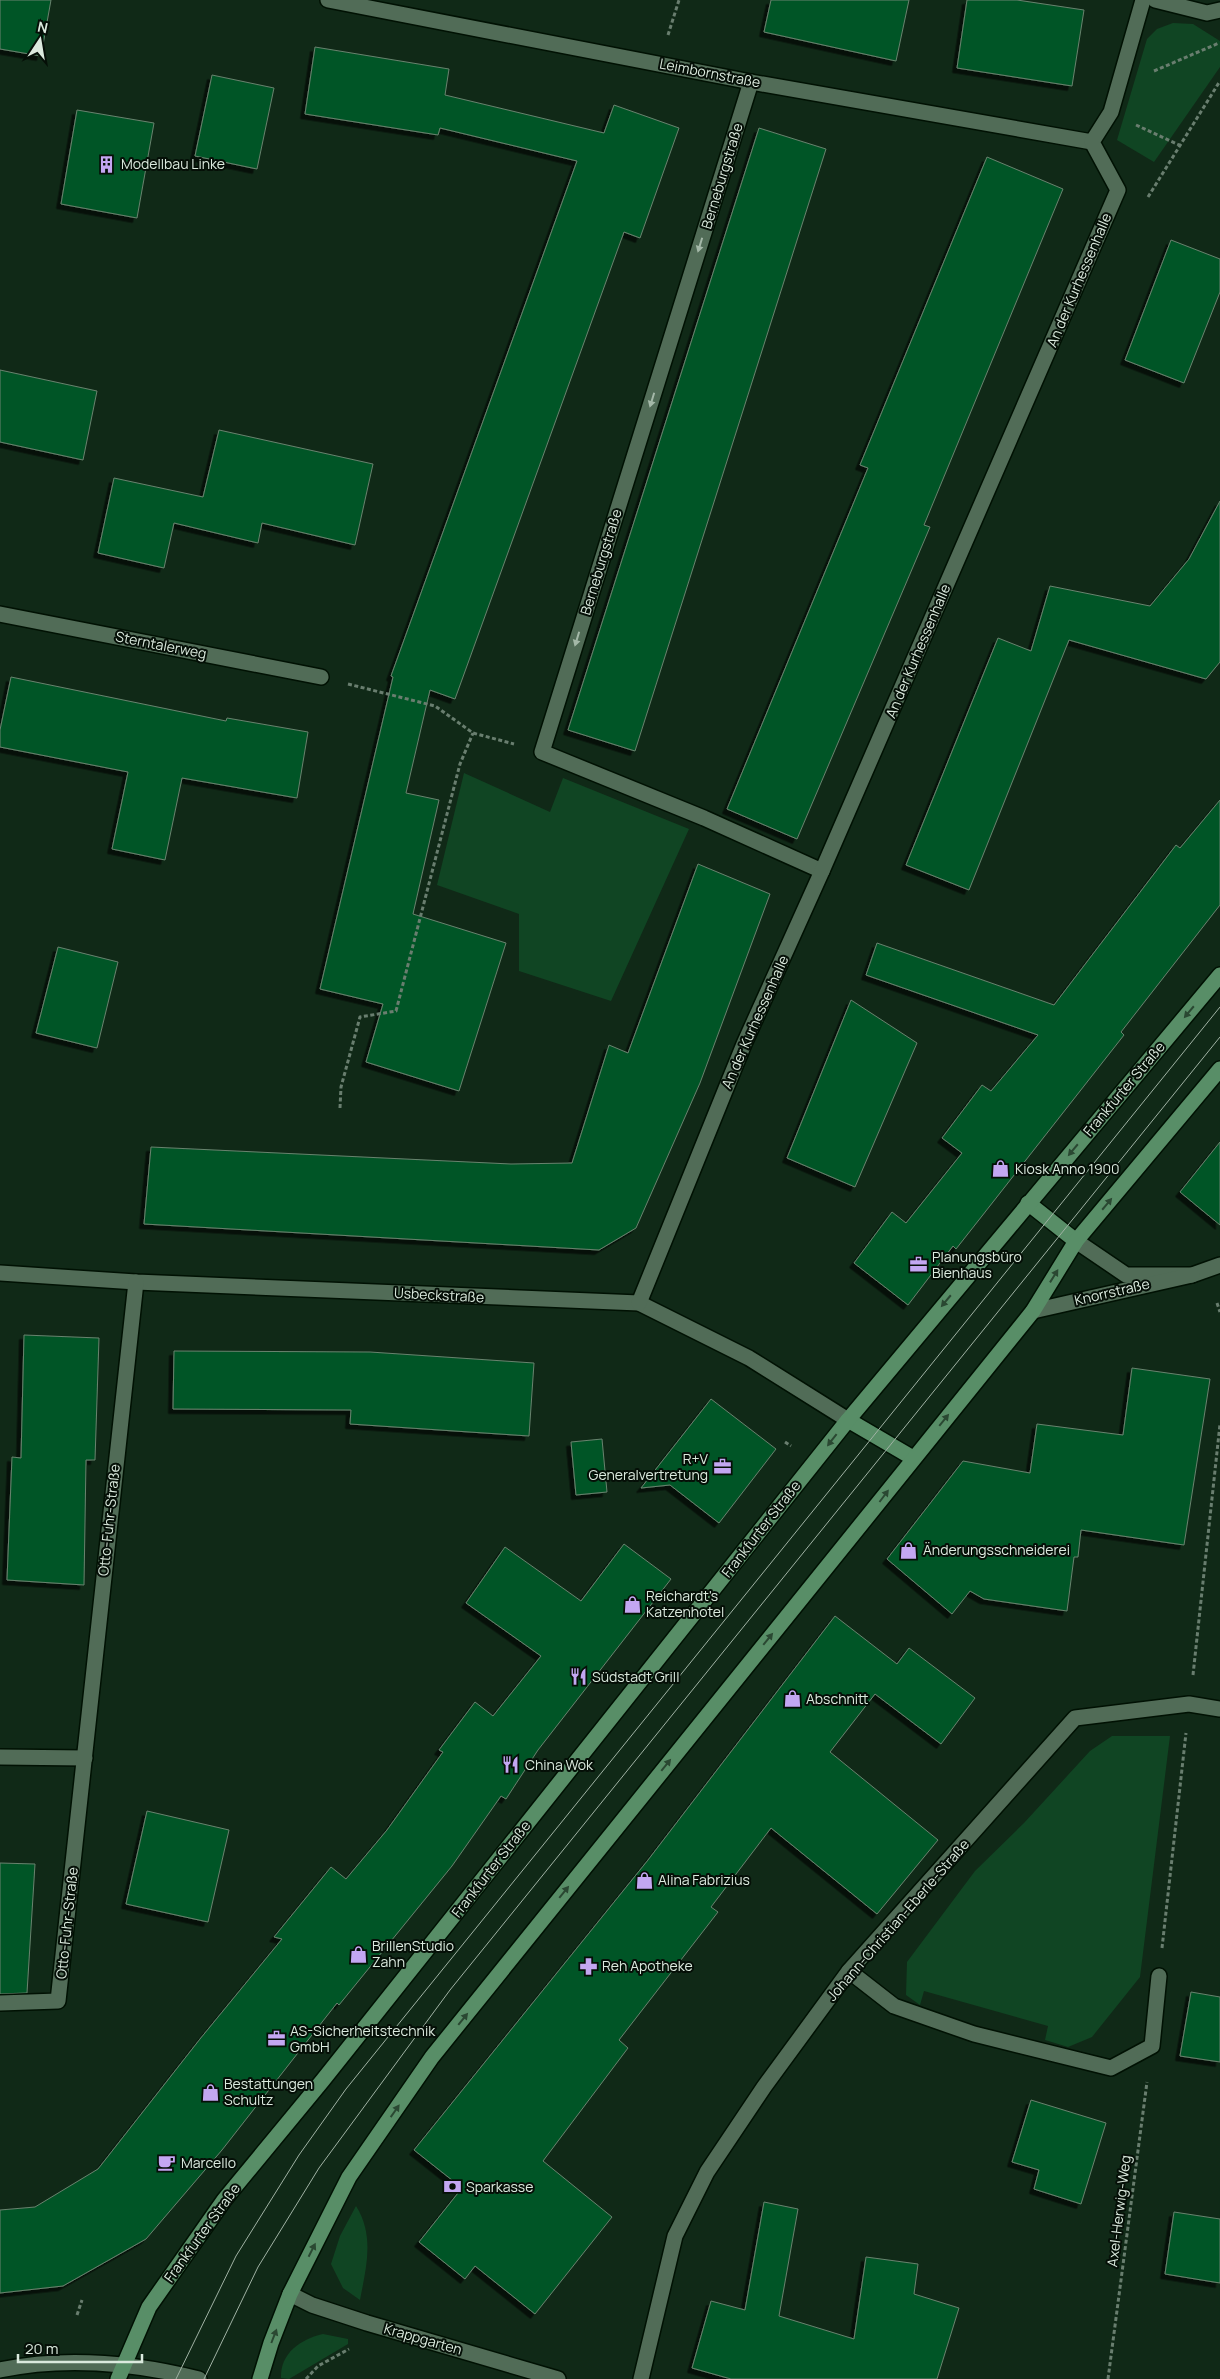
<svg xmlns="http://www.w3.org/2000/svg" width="1220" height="2379" viewBox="0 0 1220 2379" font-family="Manrope,sans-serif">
  <defs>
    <filter id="shadow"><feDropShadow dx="-4.5" dy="4.5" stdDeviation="0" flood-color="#0009"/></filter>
  </defs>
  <rect width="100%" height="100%" fill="#102917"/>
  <g fill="#104523">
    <path d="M 1173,23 L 1193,24 L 1220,41 L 1220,67 L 1154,162 L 1117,140 L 1147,39 L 1157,29 Z"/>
    <path d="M 464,773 L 550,812 L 563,778 L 689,829 L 611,1001 L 519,971 L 519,914 L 437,885 Z"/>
    <path d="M 1112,1736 L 1170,1736 L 1140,1977 L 1092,2037 L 1068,2047 L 1045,2040 L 1048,2026 L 924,1991 L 920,2005 L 906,1995 L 907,1962 L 975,1871 L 1024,1823 L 1090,1751 Z"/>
    <path d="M 356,2206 C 375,2236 366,2268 360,2300 L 343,2288 L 331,2264 L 340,2236 Z"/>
    <path d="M 323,2334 L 348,2339 L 348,2344 L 289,2379 L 281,2378 C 280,2353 301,2339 323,2334 Z"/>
  </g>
  <g fill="#055428" stroke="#68836e" filter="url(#shadow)">
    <path d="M 0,0 L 51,0 L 41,56 L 0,49 Z"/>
    <path d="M 771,0 L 909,0 L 896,61 L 764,32 Z"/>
    <path d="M 967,0 L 1017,0 L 1084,10 L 1072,86 L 957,68 Z"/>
    <path d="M 315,47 L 449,69 L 445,95 L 604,133 L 614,105 L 679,128 L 640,238 L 624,232 L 455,699 L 430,690 L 406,793 L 439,800 L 413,914 L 506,943 L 459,1091 L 366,1062 L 383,1004 L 320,989 L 393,677 L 391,676 L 577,161 L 440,128 L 438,135 L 305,114 Z"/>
    <path d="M 212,75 L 274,88 L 257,169 L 195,156 Z"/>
    <path d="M 77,110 L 154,123 L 137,218 L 61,204 Z"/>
    <path d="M 759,128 L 826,149 L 635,751 L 568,730 Z"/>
    <path d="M 987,157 L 1063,189 L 924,525 L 930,527 L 797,839 L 727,809 L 868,468 L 860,465 Z"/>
    <path d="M 1171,240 L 1220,259 L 1220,292 L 1184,383 L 1125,360 Z"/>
    <path d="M 0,370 L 97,391 L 83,460 L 0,442 Z"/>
    <path d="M 219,430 L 373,464 L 355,545 L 262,523 L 258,543 L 174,523 L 164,568 L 98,553 L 114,478 L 203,497 Z"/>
    <path d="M 1220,501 L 1220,662 L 1206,679 L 1069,640 L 969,890 L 906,865 L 998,638 L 1031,651 L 1050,586 L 1150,606 L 1189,559 Z"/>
    <path d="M 11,677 L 226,721 L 227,718 L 308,732 L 297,798 L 182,778 L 165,860 L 112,849 L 128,772 L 0,747 L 0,730 Z"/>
    <path d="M 1220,800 L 1220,905 L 1121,1032 L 1124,1035 L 982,1216 L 956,1249 L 953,1246 L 908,1305 L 854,1263 L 892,1212 L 906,1223 L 962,1153 L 942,1138 L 982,1085 L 991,1091 L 1038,1035 L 866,975 L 877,943 L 1054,1005 L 1176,845 L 1180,848 Z"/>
    <path d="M 698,864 L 770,894 L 700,1083 L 636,1228 L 599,1250 L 144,1224 L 151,1147 L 511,1164 L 572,1163 L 609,1045 L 628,1053 Z"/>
    <path d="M 58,947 L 118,962 L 97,1048 L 36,1033 Z"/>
    <path d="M 851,1000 L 917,1043 L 855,1187 L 787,1158 Z"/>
    <path d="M 1220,1142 L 1220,1225 L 1180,1192 Z"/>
    <path d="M 24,1335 L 99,1338 L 95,1460 L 86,1460 L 84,1585 L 7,1580 L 12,1457 L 21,1458 Z"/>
    <path d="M 174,1351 L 370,1352 L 534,1363 L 529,1436 L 350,1424 L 351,1410 L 173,1409 Z"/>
    <path d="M 1132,1368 L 1210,1379 L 1184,1545 L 1081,1530 L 1078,1557 L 1074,1557 L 1067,1611 L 984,1599 L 970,1591 L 952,1614 L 887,1559 L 963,1461 L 1030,1473 L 1037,1424 L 1123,1435 Z"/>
    <path d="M 711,1399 L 776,1449 L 719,1523 L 670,1485 L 641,1488 Z"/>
    <path d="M 602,1439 L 607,1492 L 576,1495 L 571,1442 Z"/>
    <path d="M 624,1544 L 671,1579 L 538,1750 L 506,1799 L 501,1796 L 452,1866 L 339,2005 L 337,2003 L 222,2150 L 146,2239 L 63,2286 L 0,2293 L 0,2210 L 35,2207 L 98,2169 L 200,2039 L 282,1939 L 274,1937 L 331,1867 L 346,1879 L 387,1830 L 443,1752 L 439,1750 L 475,1702 L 493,1716 L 541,1656 L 466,1603 L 505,1547 L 581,1601 Z"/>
    <path d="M 835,1616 L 897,1664 L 909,1648 L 975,1698 L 941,1744 L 875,1694 L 830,1752 L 938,1840 L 877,1914 L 771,1828 L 711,1907 L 718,1912 L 619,2040 L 628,2048 L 543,2161 L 612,2217 L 535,2314 L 475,2266 L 465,2279 L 419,2242 L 462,2188 L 414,2150 L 648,1860 Z"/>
    <path d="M 147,1811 L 229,1830 L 208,1922 L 126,1904 Z"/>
    <path d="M 0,1863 L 35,1864 L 27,1993 L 0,1994 Z"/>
    <path d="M 1191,1992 L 1220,1997 L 1220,2062 L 1180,2056 Z"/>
    <path d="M 1031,2100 L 1106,2123 L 1081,2204 L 1034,2189 L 1039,2170 L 1012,2162 Z"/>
    <path d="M 764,2202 L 798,2209 L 779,2316 L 854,2339 L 866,2257 L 918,2264 L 914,2294 L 959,2308 L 937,2379 L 731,2379 L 692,2368 L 711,2301 L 745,2310 Z"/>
    <path d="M 1174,2212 L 1220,2219 L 1220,2283 L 1165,2274 Z"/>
  </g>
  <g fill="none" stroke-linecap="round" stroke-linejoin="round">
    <defs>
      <g id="minor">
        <path d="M 328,0 L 751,82 L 1092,142"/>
        <path d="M 1155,0 L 1207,13 L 1220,10"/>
        <path d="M 751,82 L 542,752 L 704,818 L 822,871"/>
        <path d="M 0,614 L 321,677"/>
        <path d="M 1076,1241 L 1126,1275 L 1192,1275 L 1220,1265"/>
        <path d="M 0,1273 L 136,1282 L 639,1303 L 749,1358 L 848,1420"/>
        <path d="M 639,1303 L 744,1044 L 822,871 L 1118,190 L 1092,142 L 1111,112 L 1143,0"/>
        <path d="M 1033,1311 L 1192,1275"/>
        <path d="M 0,1757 L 85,1758"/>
        <path d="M 849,1971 L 894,2006 L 974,2034 L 1111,2068 L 1152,2046 L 1159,1976"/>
        <path d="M 0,2003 L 58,2001 L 136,1282"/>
        <path d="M 290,2294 L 312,2305 L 367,2323 L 558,2379"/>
        <path d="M 0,2370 C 66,2356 135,2363 199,2379"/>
        <path d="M 641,2379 L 675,2236 L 707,2172 L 764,2087 L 849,1971 L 1075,1718 L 1189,1704 L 1220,1709"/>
      </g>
      <g id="major">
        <path d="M 1028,1203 L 1076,1241"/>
        <path d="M 848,1420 L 913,1458"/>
        <path d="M 118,2379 L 149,2307 L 224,2200 L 323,2080 L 848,1420 L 1220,975"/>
        <path d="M 260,2379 L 271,2343 L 290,2294 L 349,2177 L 432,2057 L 1033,1311 L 1076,1241 L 1220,1069"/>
      </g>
    </defs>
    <use href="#minor" stroke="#001103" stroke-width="18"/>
    <use href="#major" stroke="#001103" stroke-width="18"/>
    <g stroke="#697e6f" stroke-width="3" stroke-dasharray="4 2.5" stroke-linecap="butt">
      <path d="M 668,35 L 679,0"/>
      <path d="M 1154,71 L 1219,43"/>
      <path d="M 1136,125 L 1179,145"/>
      <path d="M 1148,197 L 1220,81"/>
      <path d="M 348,684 L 435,706 L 473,733 L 514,744"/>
      <path d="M 340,1108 L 341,1087 L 360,1017 L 396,1011 L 460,764 L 473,733"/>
      <path d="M 1217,1303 L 1220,1312"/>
      <path d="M 785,1442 L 791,1446"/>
      <path d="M 1193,1675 L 1220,1424"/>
      <path d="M 1162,1948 L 1186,1733"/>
      <path d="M 77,2315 L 82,2300"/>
      <path d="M 306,2379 L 318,2366 L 349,2349"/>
      <path d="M 1108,2379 L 1147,2082"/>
    </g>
    <use href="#minor" stroke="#516c57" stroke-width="15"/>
    <use href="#major" stroke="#588e67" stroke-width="15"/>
    <g stroke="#a0b2a4" stroke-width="1">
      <path d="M 176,2379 L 236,2256 L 299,2155 L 346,2089 L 1220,1007"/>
      <path d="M 204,2379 L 258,2267 L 319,2168 L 450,1990 L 1220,1037"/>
    </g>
  </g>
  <defs><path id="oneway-solid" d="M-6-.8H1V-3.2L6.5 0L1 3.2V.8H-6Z" transform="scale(1.25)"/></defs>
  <g fill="#a4b8a8">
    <use href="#oneway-solid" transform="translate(700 245) rotate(107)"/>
    <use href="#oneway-solid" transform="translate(652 400) rotate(107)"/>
    <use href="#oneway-solid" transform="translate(577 639) rotate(107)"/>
  </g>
  <g fill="#2a4832">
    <use href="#oneway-solid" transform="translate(1189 1012) rotate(130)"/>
    <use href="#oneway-solid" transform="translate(1073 1150) rotate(130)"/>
    <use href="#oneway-solid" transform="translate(1107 1204) rotate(-50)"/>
    <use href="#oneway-solid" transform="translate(1054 1276) rotate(-58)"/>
    <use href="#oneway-solid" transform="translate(946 1301) rotate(130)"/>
    <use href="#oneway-solid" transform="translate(944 1420) rotate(-51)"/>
    <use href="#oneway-solid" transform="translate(832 1440) rotate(128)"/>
    <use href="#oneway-solid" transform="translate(884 1496) rotate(-53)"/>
    <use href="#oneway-solid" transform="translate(768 1639) rotate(-51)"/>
    <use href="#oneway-solid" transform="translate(666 1765) rotate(-51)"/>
    <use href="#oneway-solid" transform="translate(564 1892) rotate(-51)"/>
    <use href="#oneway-solid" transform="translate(463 2019) rotate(-51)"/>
    <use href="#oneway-solid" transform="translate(395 2111) rotate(-55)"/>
    <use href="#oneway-solid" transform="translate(312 2250) rotate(-63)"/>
    <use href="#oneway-solid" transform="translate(274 2336) rotate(-69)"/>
  </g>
  <defs>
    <symbol id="building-bare" viewBox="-9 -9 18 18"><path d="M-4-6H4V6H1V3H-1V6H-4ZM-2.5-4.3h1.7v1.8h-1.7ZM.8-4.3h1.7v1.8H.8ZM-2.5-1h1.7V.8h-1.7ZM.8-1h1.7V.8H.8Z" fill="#c3a7f2" stroke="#050f07" stroke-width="2.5" paint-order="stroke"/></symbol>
    <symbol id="shop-bare" viewBox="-9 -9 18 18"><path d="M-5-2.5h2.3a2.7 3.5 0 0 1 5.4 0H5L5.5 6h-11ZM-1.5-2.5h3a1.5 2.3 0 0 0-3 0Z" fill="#c3a7f2" stroke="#050f07" stroke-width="2.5" paint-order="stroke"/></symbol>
    <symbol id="office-bare" viewBox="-9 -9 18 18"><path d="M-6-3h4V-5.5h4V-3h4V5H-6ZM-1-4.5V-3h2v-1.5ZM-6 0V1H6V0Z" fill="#c3a7f2" stroke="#050f07" stroke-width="2.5" paint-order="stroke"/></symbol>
    <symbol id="restaurant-bare" viewBox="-9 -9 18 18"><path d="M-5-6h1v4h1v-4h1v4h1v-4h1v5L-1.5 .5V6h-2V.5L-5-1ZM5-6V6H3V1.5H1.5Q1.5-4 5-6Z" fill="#c3a7f2" stroke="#050f07" stroke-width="2.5" paint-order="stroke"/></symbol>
    <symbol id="pharmacy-bare" viewBox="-9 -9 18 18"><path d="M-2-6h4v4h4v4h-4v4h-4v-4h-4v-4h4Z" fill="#c3a7f2" stroke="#050f07" stroke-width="2.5" paint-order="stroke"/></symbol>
    <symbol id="cafe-bare" viewBox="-9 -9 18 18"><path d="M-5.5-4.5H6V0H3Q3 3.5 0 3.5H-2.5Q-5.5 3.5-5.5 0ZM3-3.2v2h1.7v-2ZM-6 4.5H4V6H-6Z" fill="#c3a7f2" stroke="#050f07" stroke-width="2.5" paint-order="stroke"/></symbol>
    <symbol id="bank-bare" viewBox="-9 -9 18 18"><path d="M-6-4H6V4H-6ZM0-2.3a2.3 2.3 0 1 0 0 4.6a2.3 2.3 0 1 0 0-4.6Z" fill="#c3a7f2" stroke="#050f07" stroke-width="2.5" paint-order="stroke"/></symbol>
  </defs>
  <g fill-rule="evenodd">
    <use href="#building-bare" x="94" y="152" width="25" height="25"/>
    <use href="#shop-bare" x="988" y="1156" width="25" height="25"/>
    <use href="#office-bare" x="906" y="1252" width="25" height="25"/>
    <use href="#office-bare" x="710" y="1454" width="25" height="25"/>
    <use href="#shop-bare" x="896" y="1538" width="25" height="25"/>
    <use href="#shop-bare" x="620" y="1592" width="25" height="25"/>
    <use href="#restaurant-bare" x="566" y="1664" width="25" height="25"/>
    <use href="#shop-bare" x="780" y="1686" width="25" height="25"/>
    <use href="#restaurant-bare" x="498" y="1752" width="25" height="25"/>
    <use href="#shop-bare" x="632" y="1868" width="25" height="25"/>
    <use href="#shop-bare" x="346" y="1942" width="25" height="25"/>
    <use href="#pharmacy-bare" x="576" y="1954" width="25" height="25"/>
    <use href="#office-bare" x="264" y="2026" width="25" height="25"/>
    <use href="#shop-bare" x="198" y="2080" width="25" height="25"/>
    <use href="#cafe-bare" x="154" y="2150" width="25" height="25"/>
    <use href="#bank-bare" x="440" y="2174" width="25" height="25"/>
  </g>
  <g text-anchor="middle" stroke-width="4" stroke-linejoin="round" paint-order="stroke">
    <g font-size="14" fill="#dbeade" stroke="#050f07">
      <text transform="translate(710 73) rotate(11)" y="5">Leimbornstraße</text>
      <text transform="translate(722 176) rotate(-73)" y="5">Berneburgstraße</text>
      <text transform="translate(1079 280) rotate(-67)" y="5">An der Kurhessenhalle</text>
      <text transform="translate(601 562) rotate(-73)" y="5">Berneburgstraße</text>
      <text transform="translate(161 645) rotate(11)" y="5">Sterntalerweg</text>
      <text transform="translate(918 651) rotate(-67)" y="5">An der Kurhessenhalle</text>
      <text transform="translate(755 1022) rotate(-66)" y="5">An der Kurhessenhalle</text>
      <text transform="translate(1124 1089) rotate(-50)" y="5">Frankfurter Straße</text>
      <text transform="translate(1112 1292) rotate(-13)" y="5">Knorrstraße</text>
      <text transform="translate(439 1295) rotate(3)" y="5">Usbeckstraße</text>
      <text transform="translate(109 1520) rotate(-84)" y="5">Otto-Fuhr-Straße</text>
      <text transform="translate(761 1529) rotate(-52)" y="5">Frankfurter Straße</text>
      <text transform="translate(491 1869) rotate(-52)" y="5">Frankfurter Straße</text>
      <text transform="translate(898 1920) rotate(-49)" y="5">Johann-Christian-Eberle-Straße</text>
      <text transform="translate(67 1923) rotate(-84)" y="5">Otto-Fuhr-Straße</text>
      <text transform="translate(1119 2211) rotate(-83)" y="5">Axel-Herwig-Weg</text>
      <text transform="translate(202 2233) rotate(-54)" y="5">Frankfurter Straße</text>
      <text transform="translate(423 2339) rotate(16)" y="5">Krappgarten</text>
    </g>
    <g font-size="14" fill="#dbeade" stroke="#050f07" text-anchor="start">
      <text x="121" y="169">Modellbau Linke</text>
      <text x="1015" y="1174">Kiosk Anno 1900</text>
      <text x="932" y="1262">Planungsbüro<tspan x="932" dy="16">Bienhaus</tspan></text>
      <text x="708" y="1464" text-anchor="end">R+V<tspan x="708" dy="16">Generalvertretung</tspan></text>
      <text x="923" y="1555">Änderungsschneiderei</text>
      <text x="646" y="1601">Reichardt's<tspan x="646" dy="16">Katzenhotel</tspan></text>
      <text x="592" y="1682">Südstadt Grill</text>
      <text x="806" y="1704">Abschnitt</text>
      <text x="525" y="1770">China Wok</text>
      <text x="658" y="1885">Alina Fabrizius</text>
      <text x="372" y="1951">BrillenStudio<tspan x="372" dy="16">Zahn</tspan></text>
      <text x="602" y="1971">Reh Apotheke</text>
      <text x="290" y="2036">AS-Sicherheitstechnik<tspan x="290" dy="16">GmbH</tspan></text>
      <text x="224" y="2089">Bestattungen<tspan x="224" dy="16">Schultz</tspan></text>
      <text x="181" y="2168">Marcello</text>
      <text x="466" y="2192">Sparkasse</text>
    </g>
  </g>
  <g transform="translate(40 40) rotate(12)" stroke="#050f07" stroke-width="4" paint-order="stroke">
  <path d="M0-4L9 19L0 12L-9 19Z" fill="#dbeade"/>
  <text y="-8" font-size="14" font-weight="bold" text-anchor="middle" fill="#dbeade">N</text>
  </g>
  <path d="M18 2354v8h124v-8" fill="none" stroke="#dbeade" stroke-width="2.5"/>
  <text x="25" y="2354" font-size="15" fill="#dbeade" stroke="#050f07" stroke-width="4" paint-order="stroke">20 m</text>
</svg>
